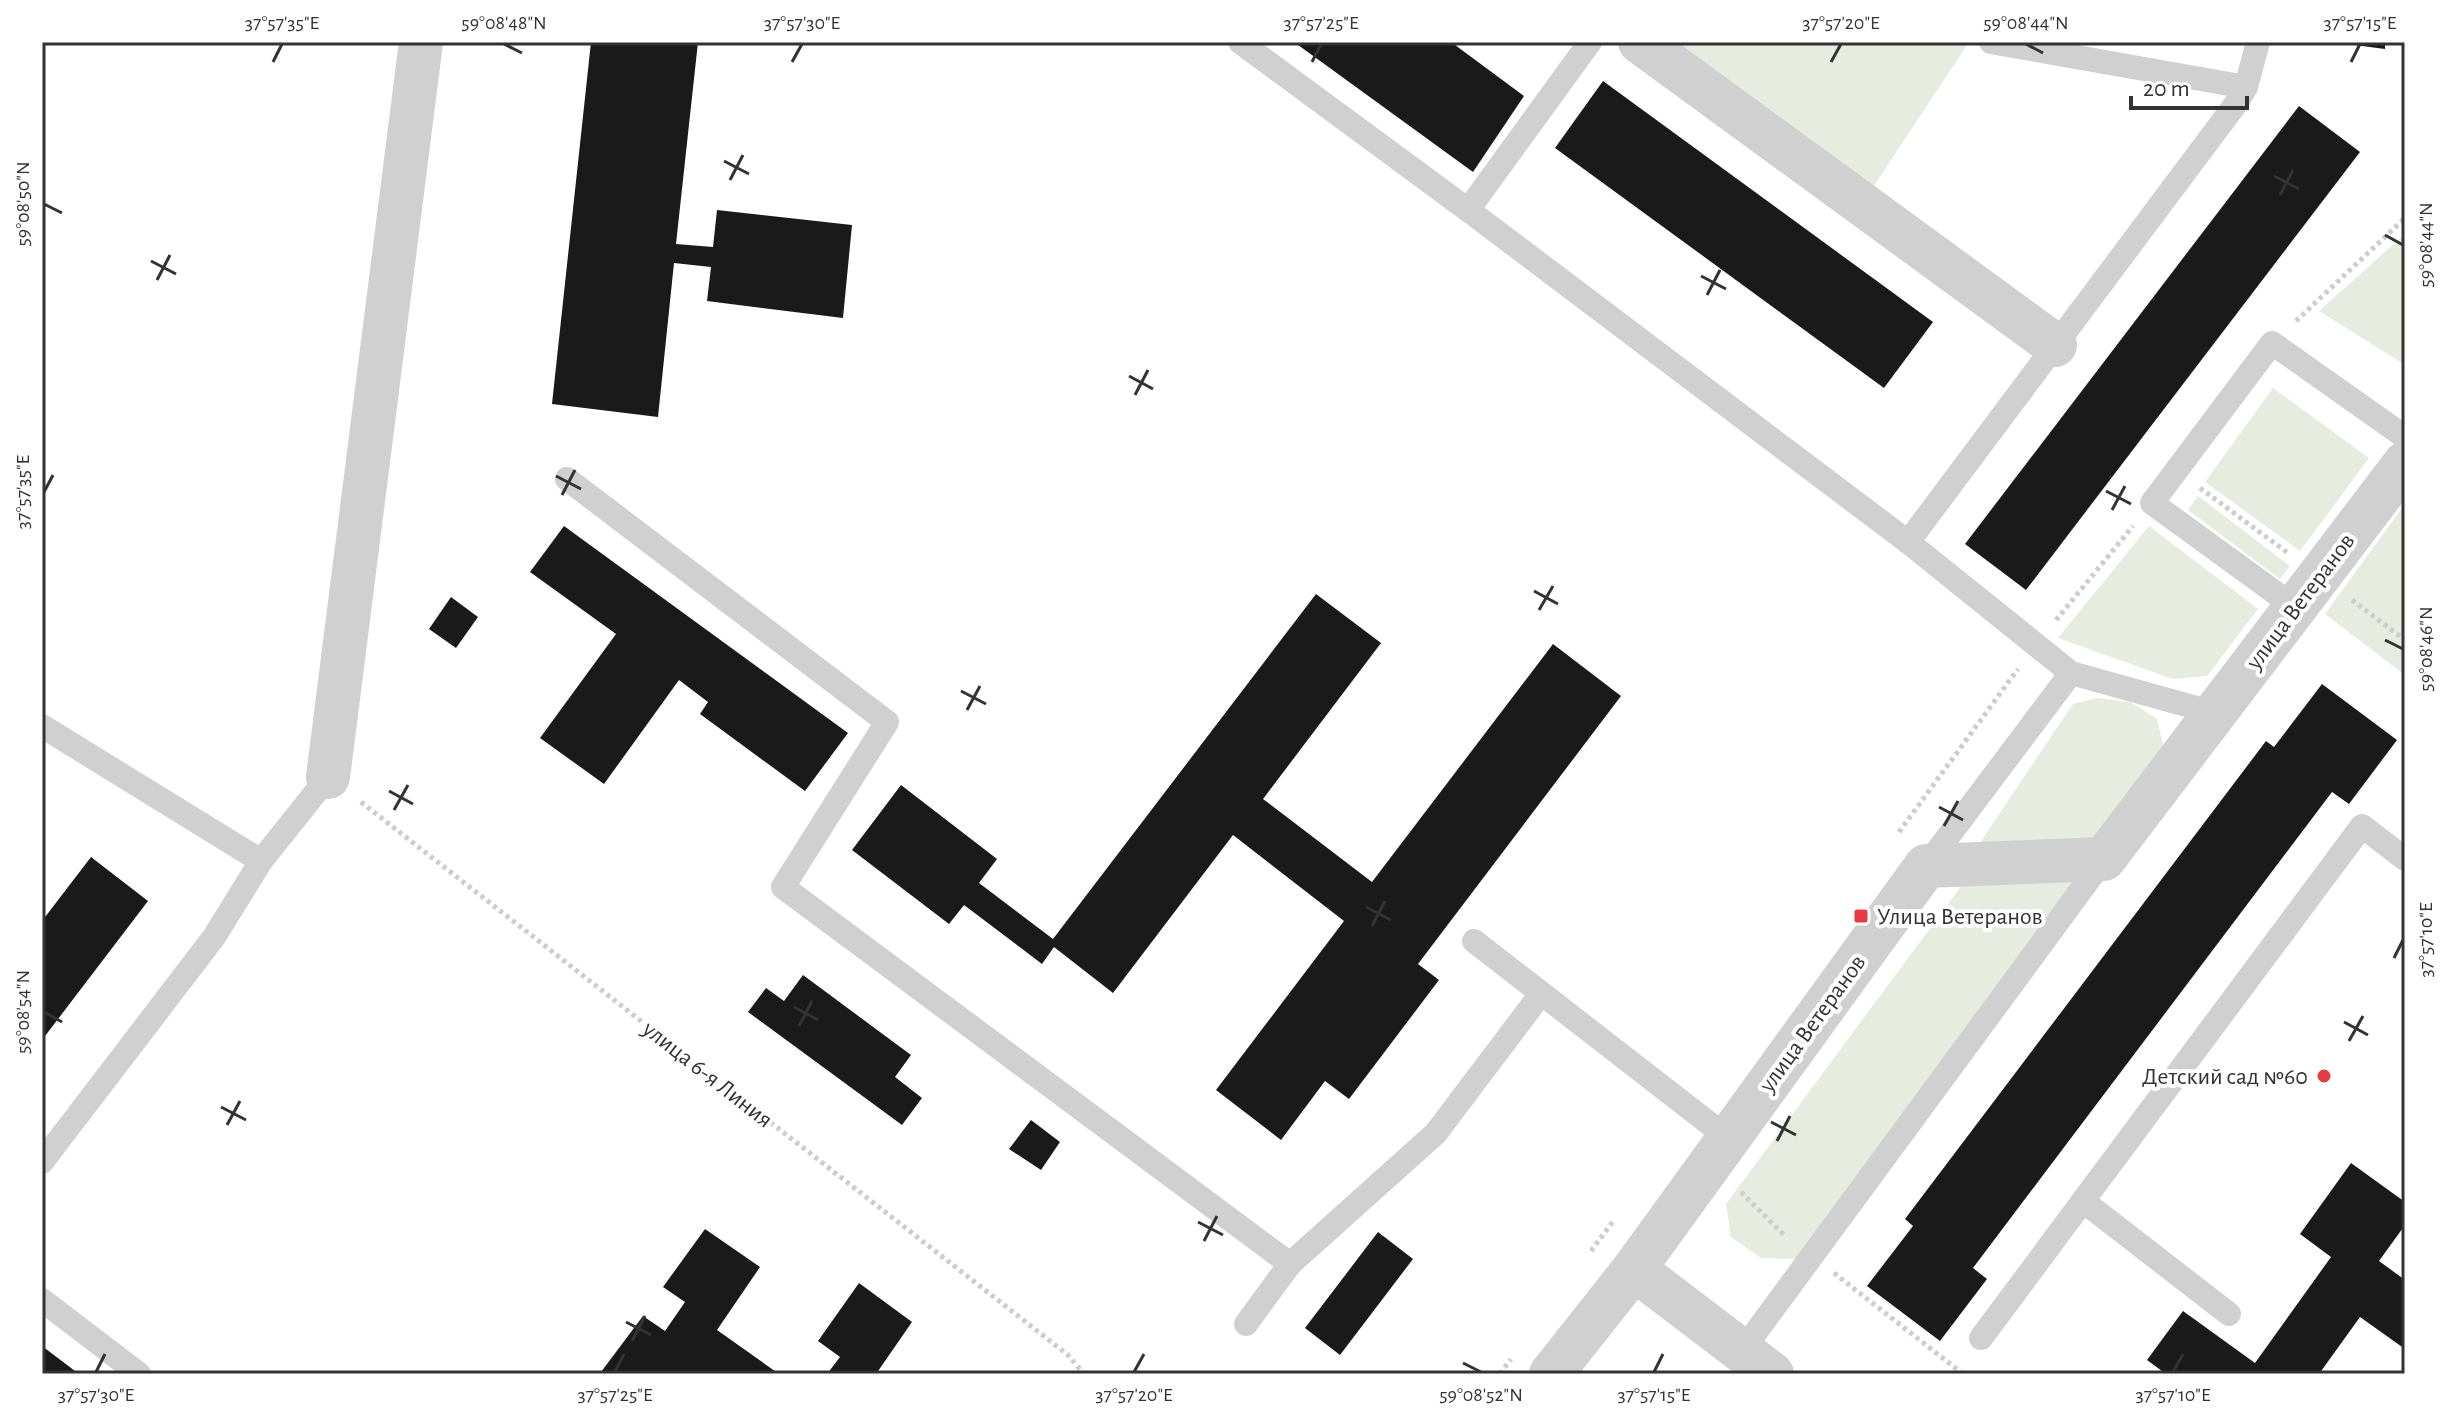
<svg xmlns="http://www.w3.org/2000/svg" width="2447" height="1416" viewBox="0 0 2447 1416" font-family="'Alegreya Sans',sans-serif">
  <rect width="100%" height="100%" fill="#fff"/>
  <g fill="#e6ecdf">
    <path d="M 1640,42 L 1969,42 L 1862,204 Z"/>
    <path d="M 2405,234 L 2405,365 L 2319,311 Z"/>
    <path d="M 2273,388 L 2369,458 L 2300,551 L 2205,482 Z"/>
    <path d="M 2198,496 L 2290,566 L 2280,579 L 2188,510 Z"/>
    <path d="M 2405,504 L 2405,675 L 2325,614 Z"/>
    <path d="M 2149,526 L 2258,609 L 2207,676 L 2173,679 L 2058,638 Z"/>
    <path d="M 2098,698 L 2130,702 L 2157,719 L 2163,745 L 2094,842 L 1977,847 L 2073,704 Z"/>
    <path d="M 2079,875 L 1796,1259 L 1761,1258 L 1731,1237 L 1726,1204 L 1968,877 Z"/>
  </g>
  <g fill="#1a1a1a">
    <path d="M 591,42 L 698,42 L 676,244 L 713,247 L 717,210 L 852,225 L 843,318 L 707,301 L 711,267 L 674,263 L 658,417 L 552,404 Z"/>
    <path d="M 1294,42 L 1451,42 L 1524,96 L 1473,172 Z"/>
    <path d="M 2332,42 L 2385,42 L 2385,49 Z"/>
    <path d="M 1603,81 L 1933,322 L 1884,388 L 1555,148 Z"/>
    <path d="M 2299,106 L 2360,152 L 2026,590 L 1965,544 Z"/>
    <path d="M 564,526 L 848,733 L 805,791 L 700,714 L 708,702 L 679,680 L 604,784 L 540,738 L 616,634 L 530,572 Z"/>
    <path d="M 1316,594 L 1381,643 L 1263,799 L 1372,882 L 1553,644 L 1621,696 L 1418,964 L 1439,980 L 1349,1099 L 1325,1081 L 1281,1140 L 1216,1090 L 1344,921 L 1233,835 L 1113,993 L 1054,947 L 1042,964 L 964,905 L 949,924 L 852,850 L 901,785 L 997,859 L 979,883 L 1053,939 Z"/>
    <path d="M 451,597 L 478,617 L 456,648 L 429,629 Z"/>
    <path d="M 2322,684 L 2397,740 L 2349,804 L 2332,792 L 1973,1268 L 1987,1279 L 1940,1341 L 1867,1286 L 1913,1226 L 1905,1219 L 2266,741 L 2274,747 Z"/>
    <path d="M 91,857 L 148,901 L 42,1040 L 42,921 Z"/>
    <path d="M 803,975 L 911,1055 L 895,1077 L 922,1098 L 902,1125 L 748,1012 L 766,988 L 784,1001 Z"/>
    <path d="M 1031,1120 L 1060,1142 L 1041,1170 L 1009,1149 Z"/>
    <path d="M 2351,1163 L 2405,1202 L 2405,1225 L 2379,1261 L 2405,1280 L 2405,1349 L 2360,1317 L 2319,1374 L 2166,1374 L 2147,1360 L 2183,1311 L 2255,1363 L 2331,1257 L 2300,1234 Z"/>
    <path d="M 705,1229 L 760,1267 L 717,1330 L 779,1374 L 601,1372 L 643,1316 L 665,1331 L 685,1302 L 663,1287 Z"/>
    <path d="M 1378,1232 L 1413,1259 L 1340,1355 L 1305,1328 Z"/>
    <path d="M 859,1283 L 912,1322 L 876,1374 L 827,1374 L 840,1357 L 818,1341 Z"/>
    <path d="M 42,1346 L 79,1374 L 42,1374 Z"/>
  </g>
  <g fill="none" stroke-linecap="round" stroke-linejoin="round">
    <g stroke="#cdcdcd" stroke-width="5" stroke-dasharray="4 4" stroke-linecap="butt">
      <path d="M 2296,321 L 2405,218"/>
      <path d="M 2200,488 L 2288,553"/>
      <path d="M 2352,600 L 2405,640"/>
      <path d="M 2056,620 L 2133,526"/>
      <path d="M 361,802 L 1068,1355 L 1084,1374"/>
      <path d="M 1899,832 L 2018,669"/>
      <path d="M 1741,1192 L 1786,1237"/>
      <path d="M 1591,1251 L 1614,1220"/>
      <path d="M 1834,1273 L 1963,1374"/>
      <path d="M 1500,1374 L 1511,1359"/>
    </g>
    <g stroke="#d0d0d0" stroke-width="24">
      <path d="M 1240,42 L 1468,210"/>
      <path d="M 1590,42 L 1468,210 L 1908,542"/>
      <path d="M 1991,42 L 2246,87"/>
      <path d="M 567,479 L 887,722 L 783,887 L 1290,1264"/>
      <path d="M 2295,607 L 2152,503 L 2272,343 L 2405,437"/>
      <path d="M 2215,713 L 2071,673 L 1908,542 L 2235,105 L 2246,87 L 2258,42"/>
      <path d="M 42,726 L 261,861"/>
      <path d="M 1926,866 L 2071,673"/>
      <path d="M 1474,941 L 1728,1138"/>
      <path d="M 42,1162 L 214,937 L 261,861 L 328,777"/>
      <path d="M 2083,1201 L 2229,1314"/>
      <path d="M 42,1300 L 139,1374"/>
      <path d="M 1246,1324 L 1290,1264 L 1436,1133 L 1540,995"/>
      <path d="M 1981,1338 L 2362,826 L 2405,859"/>
      <path d="M 1742,1351 L 2104,859"/>
    </g>
    <g stroke="#d0d0d0" stroke-width="44">
      <path d="M 1640,42 L 2055,345"/>
      <path d="M 328,777 L 421,42"/>
      <path d="M 1634,1269 L 1772,1374"/>
      <path d="M 1551,1374 L 1634,1269 L 1926,866 L 2104,859 L 2405,463"/>
    </g>
  </g>
  <path fill="none" stroke="#333" stroke-width="3" d="M 504,44 L 522,53M 2026,44 L 2043,53M 273,62 L 282,44M 792,62 L 802,44M 1312,62 L 1321,44M 1831,62 L 1841,44M 2351,62 L 2360,44M 724,161 L 749,174M 2274,176 L 2299,189M 730,180 L 743,155M 2280,195 L 2293,170M 44,204 L 62,213M 2385,235 L 2403,245M 151,261 L 176,274M 1701,276 L 1726,289M 157,280 L 170,255M 1707,295 L 1720,270M 1129,376 L 1153,389M 1135,395 L 1148,370M 556,476 L 581,489M 2106,491 L 2131,504M 44,492 L 53,475M 562,495 L 575,470M 2112,510 L 2125,486M 1534,591 L 1558,604M 1539,610 L 1553,586M 2385,640 L 2403,649M 961,691 L 986,704M 967,710 L 980,686M 389,791 L 413,804M 1939,807 L 1963,820M 394,810 L 408,785M 1944,826 L 1958,801M 1366,907 L 1391,920M 1372,926 L 1385,901M 2394,958 L 2403,940M 794,1007 L 818,1020M 44,1012 L 62,1022M 2344,1022 L 2368,1035M 799,1026 L 812,1001M 2349,1041 L 2363,1016M 221,1107 L 246,1120M 1771,1122 L 1796,1135M 227,1125 L 240,1101M 1777,1141 L 1790,1116M 1198,1222 L 1223,1235M 1204,1241 L 1217,1216M 626,1322 L 651,1335M 632,1341 L 645,1316M 1463,1363 L 1481,1372M 96,1372 L 105,1354M 615,1372 L 624,1354M 1134,1372 L 1144,1354M 1654,1372 L 1663,1354M 2173,1372 L 2183,1354"/>
  <g fill="#e63946" stroke="#fff" stroke-width="3">
    <rect x="1853" y="908" width="16" height="16" rx="4"/>
    <circle cx="2324" cy="1076" r="8"/>
  </g>
  <g text-anchor="middle" stroke-width="8" stroke-linejoin="round" paint-order="stroke">
    <g font-size="24" fill="#333" stroke="#fff">
      <text transform="translate(2300 601) rotate(-53)" y="8">улица Ветеранов</text>
      <text transform="translate(1812 1023) rotate(-54)" y="8">улица Ветеранов</text>
      <text transform="translate(708 1074) rotate(38)" y="8">улица 6-я Линия</text>
    </g>
    <g font-size="24" fill="#333" stroke="#fff" text-anchor="start">
      <text x="1877" y="924">Улица Ветеранов</text>
      <text x="2308" y="1084" text-anchor="end">Детский сад №60</text>
    </g>
  </g>
  <rect width="2447" height="1416" fill="none" stroke="#ffffff" stroke-width="88"/>
  <path d="M2131 96v12h116v-12" fill="none" stroke="#333333" stroke-width="4"/>
  <text x="2143" y="96" font-size="24" fill="#333333" stroke="#ffffff" stroke-width="6" paint-order="stroke">20 m</text>
  <rect x="44" y="44" width="2359" height="1328" fill="none" stroke="#333" stroke-width="3"/>
  <g font-size="20" text-anchor="middle" fill="#333">
    <text x="282" y="29">37°57'35"E</text>
    <text x="504" y="29">59°08'48"N</text>
    <text x="802" y="29">37°57'30"E</text>
    <text x="1321" y="29">37°57'25"E</text>
    <text x="1841" y="29">37°57'20"E</text>
    <text x="2026" y="29">59°08'44"N</text>
    <text x="2360" y="29">37°57'15"E</text>
    <text transform="translate(22 204) rotate(-90)" y="7">59°08'50"N</text>
    <text transform="translate(2425 245) rotate(-90)" y="7">59°08'44"N</text>
    <text transform="translate(22 492) rotate(-90)" y="7">37°57'35"E</text>
    <text transform="translate(2425 649) rotate(-90)" y="7">59°08'46"N</text>
    <text transform="translate(2425 940) rotate(-90)" y="7">37°57'10"E</text>
    <text transform="translate(22 1012) rotate(-90)" y="7">59°08'54"N</text>
    <text x="96" y="1401">37°57'30"E</text>
    <text x="615" y="1401">37°57'25"E</text>
    <text x="1134" y="1401">37°57'20"E</text>
    <text x="1481" y="1401">59°08'52"N</text>
    <text x="1654" y="1401">37°57'15"E</text>
    <text x="2173" y="1401">37°57'10"E</text>
  </g>
</svg>
